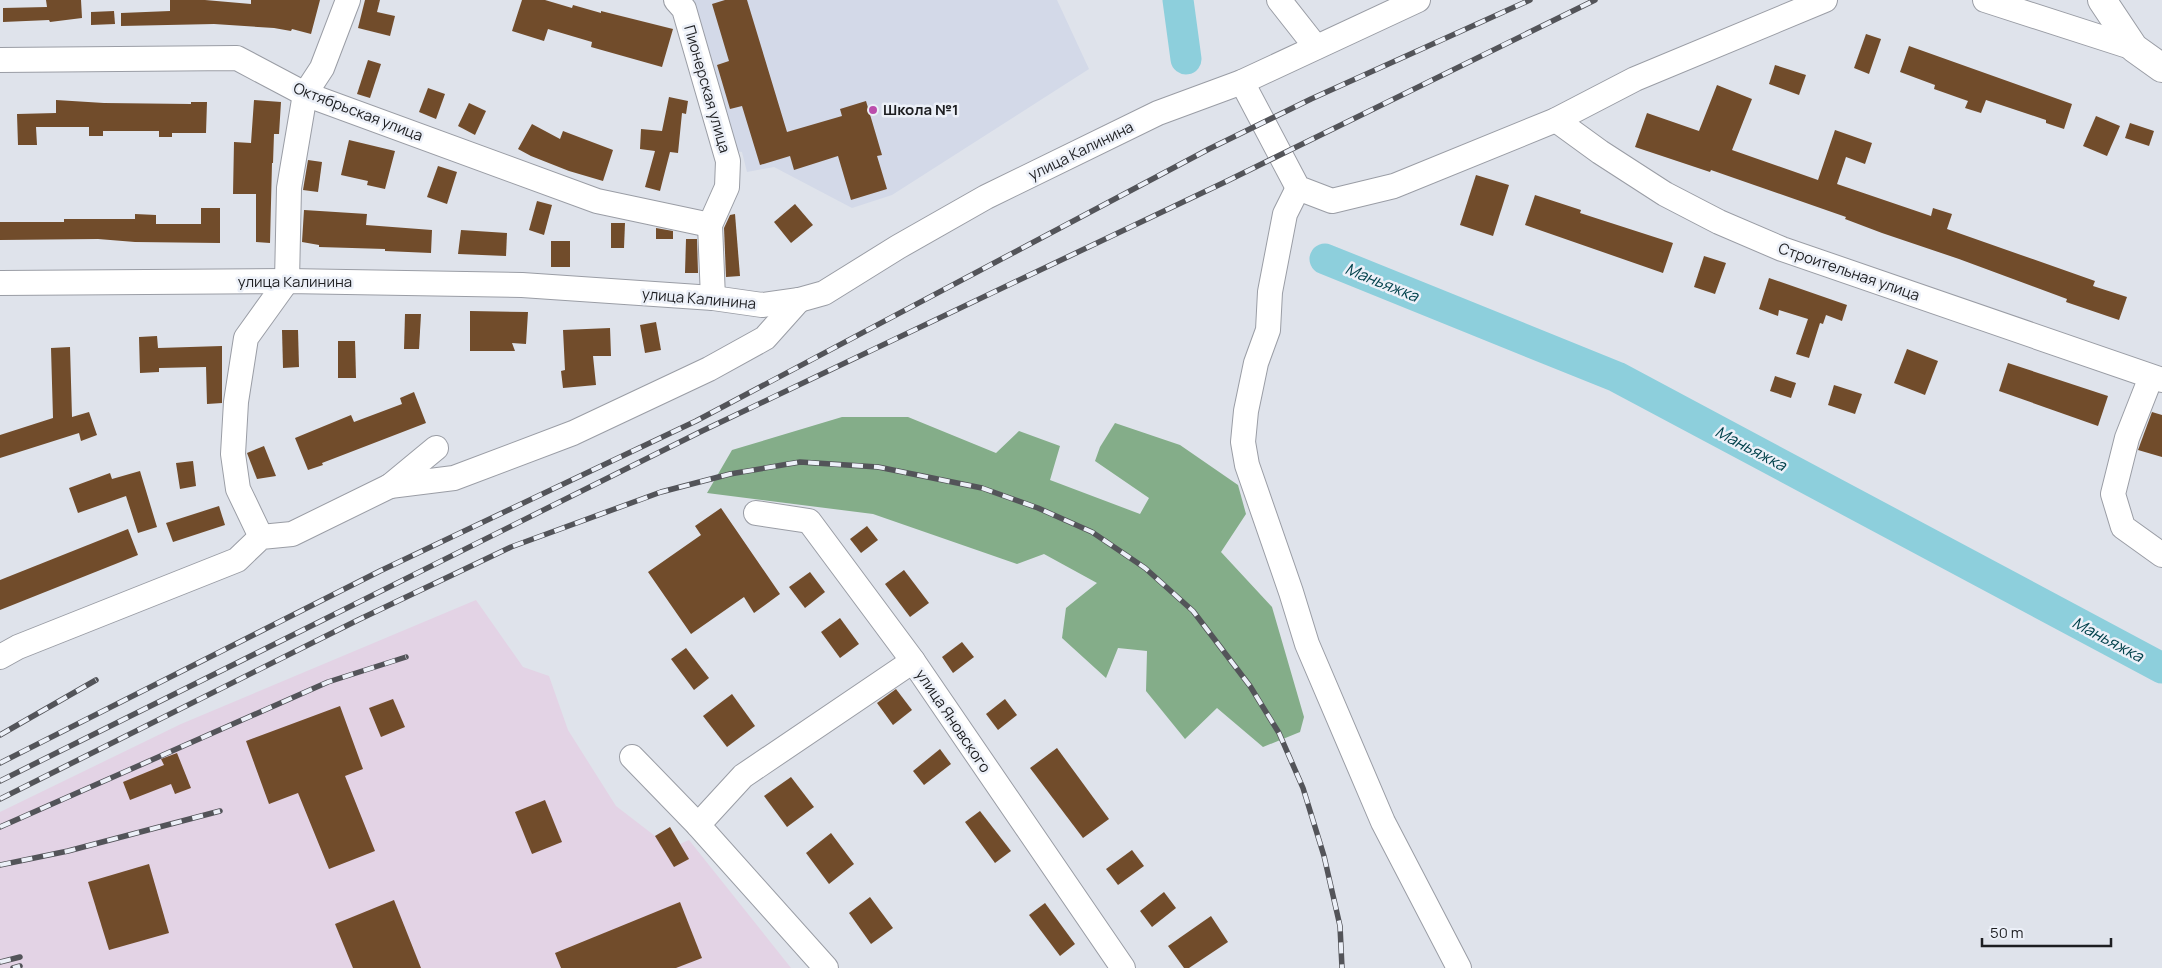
<svg xmlns="http://www.w3.org/2000/svg" width="2162" height="968" viewBox="0 0 2162 968" font-family="Manrope,sans-serif">
  <rect width="100%" height="100%" fill="#dfe3eb"/>
  <path fill="#e3d3e5" d="M 476,600 L 523,667 L 549,676 L 568,730 L 616,806 L 655,836 L 670,827 L 680,844 L 689,840 L 791,968 L 0,968 L 0,812 L 181,724 Z"/>
  <path fill="#d3d9e8" d="M 689,0 L 1057,0 L 1089,69 L 892,195 L 852,208 L 774,167 L 747,172 L 742,152 L 733,151 Z"/>
  <path fill="#84ad89" d="M 842,417 L 908,417 L 996,453 L 1019,431 L 1060,446 L 1050,480 L 1140,514 L 1149,498 L 1095,461 L 1100,447 L 1115,423 L 1180,445 L 1238,485 L 1246,514 L 1221,552 L 1272,607 L 1304,717 L 1300,732 L 1263,747 L 1217,708 L 1185,739 L 1146,691 L 1147,651 L 1118,648 L 1106,678 L 1062,638 L 1066,608 L 1097,583 L 1044,554 L 1017,564 L 873,514 L 707,493 L 732,450 Z"/>
  <g fill="none" stroke-linecap="round" stroke-linejoin="round">
    <g stroke="#8dcfdc" stroke-width="31">
      <path d="M 1178,0 L 1186,59"/>
      <path d="M 1325,259 L 1617,377 L 2162,668"/>
    </g>
  </g>
  <g fill="#714c2b">
    <path d="M 46,0 L 81,0 L 82,18 L 50,22 L 49,20 L 3,22 L 3,8 L 47,7 Z"/>
    <path d="M 170,0 L 205,0 L 251,4 L 251,0 L 320,0 L 311,34 L 292,29 L 291,31 L 274,28 L 214,24 L 121,26 L 121,13 L 170,11 Z"/>
    <path d="M 365,0 L 380,0 L 377,12 L 395,16 L 390,36 L 358,28 Z"/>
    <path d="M 522,0 L 545,0 L 572,8 L 573,5 L 601,13 L 601,11 L 673,29 L 662,67 L 591,47 L 592,42 L 548,29 L 544,41 L 512,31 Z"/>
    <path d="M 725,0 L 747,0 L 787,132 L 842,116 L 840,109 L 866,101 L 882,155 L 877,156 L 887,189 L 851,200 L 838,156 L 794,170 L 790,156 L 760,165 L 742,106 L 730,109 L 717,65 L 729,61 L 712,4 Z"/>
    <path d="M 114,11 L 115,24 L 91,25 L 91,12 Z"/>
    <path d="M 1866,34 L 1881,39 L 1869,74 L 1854,68 Z"/>
    <path d="M 1909,46 L 2072,104 L 2064,129 L 2046,123 L 2046,120 L 1986,100 L 1981,113 L 1965,108 L 1968,101 L 1934,89 L 1935,85 L 1900,72 Z"/>
    <path d="M 368,60 L 381,64 L 370,98 L 357,94 Z"/>
    <path d="M 1775,65 L 1806,75 L 1799,95 L 1769,84 Z"/>
    <path d="M 1717,85 L 1752,99 L 1732,150 L 1818,180 L 1835,130 L 1872,143 L 1865,164 L 1846,157 L 1837,184 L 1931,216 L 1933,208 L 1952,214 L 1947,229 L 2095,281 L 2093,286 L 2127,297 L 2119,320 L 2066,302 L 2067,299 L 1959,259 L 1882,233 L 1845,219 L 1846,217 L 1711,170 L 1710,172 L 1635,147 L 1647,113 L 1699,131 Z"/>
    <path d="M 428,88 L 445,94 L 436,119 L 419,112 Z"/>
    <path d="M 669,97 L 688,101 L 686,114 L 682,113 L 678,153 L 670,152 L 660,191 L 645,187 L 655,151 L 640,149 L 641,129 L 662,131 Z"/>
    <path d="M 56,100 L 104,103 L 191,104 L 191,102 L 207,102 L 206,133 L 172,133 L 172,137 L 159,137 L 159,131 L 103,131 L 103,136 L 89,136 L 89,127 L 36,127 L 37,145 L 18,145 L 17,114 L 56,113 Z"/>
    <path d="M 254,100 L 281,102 L 279,134 L 274,134 L 273,163 L 272,163 L 270,243 L 256,242 L 256,194 L 233,194 L 234,142 L 251,143 Z"/>
    <path d="M 469,103 L 486,111 L 475,135 L 458,126 Z"/>
    <path d="M 2096,116 L 2120,126 L 2107,156 L 2083,146 Z"/>
    <path d="M 2130,123 L 2154,131 L 2149,146 L 2125,138 Z"/>
    <path d="M 532,124 L 560,139 L 563,131 L 613,150 L 603,181 L 569,171 L 531,156 L 518,149 Z"/>
    <path d="M 349,140 L 395,151 L 385,189 L 367,185 L 368,181 L 341,175 Z"/>
    <path d="M 308,160 L 322,162 L 318,192 L 303,190 Z"/>
    <path d="M 438,166 L 457,172 L 447,204 L 427,197 Z"/>
    <path d="M 1476,175 L 1509,185 L 1493,236 L 1460,225 Z"/>
    <path d="M 1535,195 L 1581,210 L 1580,213 L 1673,243 L 1663,273 L 1525,225 Z"/>
    <path d="M 537,201 L 552,205 L 544,235 L 529,230 Z"/>
    <path d="M 795,204 L 813,225 L 791,243 L 774,222 Z"/>
    <path d="M 201,208 L 220,208 L 220,243 L 135,242 L 98,239 L 0,240 L 0,222 L 64,222 L 64,219 L 135,219 L 135,214 L 156,215 L 156,224 L 201,224 Z"/>
    <path d="M 304,210 L 367,214 L 366,225 L 432,230 L 431,253 L 385,251 L 385,249 L 319,247 L 319,245 L 302,242 Z"/>
    <path d="M 735,214 L 740,276 L 726,277 L 724,228 L 730,215 Z"/>
    <path d="M 611,223 L 625,223 L 624,248 L 611,248 Z"/>
    <path d="M 656,228 L 673,231 L 673,239 L 656,239 Z"/>
    <path d="M 461,230 L 507,233 L 506,256 L 458,254 Z"/>
    <path d="M 686,239 L 697,239 L 698,273 L 685,273 Z"/>
    <rect x="551" y="241" width="19" height="26"/>
    <path d="M 1704,256 L 1726,263 L 1715,294 L 1694,287 Z"/>
    <path d="M 1769,278 L 1847,305 L 1842,321 L 1826,315 L 1823,324 L 1820,323 L 1809,358 L 1796,354 L 1808,319 L 1779,310 L 1778,316 L 1759,309 Z"/>
    <path d="M 470,311 L 528,312 L 526,344 L 512,343 L 515,351 L 470,351 Z"/>
    <path d="M 405,314 L 421,314 L 419,349 L 404,349 Z"/>
    <path d="M 656,322 L 661,350 L 645,353 L 640,325 Z"/>
    <path d="M 610,328 L 611,356 L 593,356 L 596,385 L 563,388 L 561,371 L 565,370 L 563,330 Z"/>
    <path d="M 282,330 L 298,330 L 299,367 L 283,368 Z"/>
    <path d="M 157,336 L 158,348 L 222,346 L 222,403 L 207,404 L 206,367 L 159,368 L 159,372 L 140,373 L 139,337 Z"/>
    <path d="M 338,341 L 355,341 L 356,378 L 338,378 Z"/>
    <path d="M 70,347 L 72,417 L 89,412 L 97,435 L 81,441 L 79,433 L 0,458 L 0,435 L 53,418 L 51,348 Z"/>
    <path d="M 1907,349 L 1938,361 L 1925,395 L 1894,383 Z"/>
    <path d="M 2008,363 L 2108,396 L 2098,426 L 1999,391 Z"/>
    <path d="M 1775,376 L 1796,383 L 1791,398 L 1770,391 Z"/>
    <path d="M 1834,385 L 1862,394 L 1855,414 L 1828,405 Z"/>
    <path d="M 414,392 L 426,423 L 322,463 L 323,465 L 308,470 L 295,438 L 351,415 L 354,422 L 402,404 L 400,398 Z"/>
    <path d="M 2152,412 L 2162,415 L 2162,457 L 2138,450 Z"/>
    <path d="M 264,446 L 276,476 L 257,479 L 247,453 Z"/>
    <path d="M 193,461 L 196,486 L 180,489 L 176,463 Z"/>
    <path d="M 140,471 L 157,527 L 138,533 L 126,496 L 78,513 L 69,488 L 110,473 L 112,479 Z"/>
    <path d="M 219,506 L 225,525 L 173,542 L 166,523 Z"/>
    <path d="M 721,508 L 780,594 L 754,613 L 744,597 L 691,634 L 648,572 L 701,535 L 695,526 Z"/>
    <path d="M 867,526 L 878,540 L 861,553 L 850,539 Z"/>
    <path d="M 128,529 L 138,555 L 0,610 L 0,580 Z"/>
    <path d="M 904,570 L 929,603 L 910,617 L 885,584 Z"/>
    <path d="M 810,572 L 825,592 L 805,608 L 789,587 Z"/>
    <path d="M 840,618 L 859,644 L 840,658 L 821,632 Z"/>
    <path d="M 962,642 L 974,657 L 953,673 L 942,657 Z"/>
    <path d="M 686,648 L 709,678 L 694,690 L 671,659 Z"/>
    <path d="M 896,689 L 912,710 L 893,725 L 877,703 Z"/>
    <path d="M 732,694 L 755,726 L 727,747 L 703,716 Z"/>
    <path d="M 393,699 L 405,727 L 381,737 L 369,708 Z"/>
    <path d="M 1005,699 L 1017,715 L 998,730 L 986,714 Z"/>
    <path d="M 340,706 L 363,769 L 345,776 L 375,851 L 329,869 L 298,793 L 269,804 L 246,741 Z"/>
    <path d="M 1057,748 L 1109,819 L 1083,838 L 1030,768 Z"/>
    <path d="M 940,749 L 951,764 L 924,785 L 913,771 Z"/>
    <path d="M 177,753 L 191,788 L 175,794 L 171,784 L 130,800 L 123,782 L 164,765 L 161,759 Z"/>
    <path d="M 791,777 L 814,807 L 787,827 L 764,796 Z"/>
    <path d="M 545,800 L 562,842 L 532,854 L 515,812 Z"/>
    <path d="M 980,811 L 1011,851 L 995,863 L 965,822 Z"/>
    <path d="M 670,827 L 689,859 L 674,867 L 655,836 Z"/>
    <path d="M 831,833 L 854,864 L 829,884 L 806,853 Z"/>
    <path d="M 1132,850 L 1144,866 L 1118,885 L 1106,869 Z"/>
    <path d="M 149,864 L 169,933 L 109,950 L 88,882 Z"/>
    <path d="M 1164,892 L 1176,908 L 1152,927 L 1140,911 Z"/>
    <path d="M 870,897 L 893,928 L 871,944 L 849,913 Z"/>
    <path d="M 394,900 L 421,968 L 353,968 L 335,924 Z"/>
    <path d="M 680,902 L 702,958 L 676,968 L 561,968 L 555,953 Z"/>
    <path d="M 1045,903 L 1075,944 L 1060,956 L 1029,915 Z"/>
    <path d="M 1211,916 L 1228,942 L 1189,968 L 1184,968 L 1168,946 Z"/>
  </g>
  <g fill="none" stroke-linecap="round" stroke-linejoin="round">
    <defs>
      <g id="minor">
        <path d="M 676,0 L 684,9 L 728,161 L 727,187 L 710,225 L 713,298"/>
        <path d="M 1279,0 L 1316,47"/>
        <path d="M 1985,0 L 2134,48"/>
        <path d="M 0,60 L 237,58 L 305,94 L 597,201 L 710,225"/>
        <path d="M 1242,82 L 1298,188 L 1332,201 L 1394,186 L 1556,120 L 1635,79 L 1825,0"/>
        <path d="M 1556,120 L 1600,152 L 1665,194 L 1719,222 L 1782,249 L 2162,380"/>
        <path d="M 1298,188 L 1285,214 L 1270,292 L 1268,330 L 1256,363 L 1246,411 L 1243,442 L 1247,465 L 1291,592 L 1307,644 L 1383,822 L 1459,968"/>
        <path d="M 0,283 L 287,281 L 522,285 L 713,298 L 762,305 L 799,300 L 824,293 L 898,247 L 986,197 L 1158,113 L 1242,82 L 1418,0"/>
        <path d="M 2151,377 L 2127,438 L 2113,494 L 2123,527 L 2162,555"/>
        <path d="M 390,486 L 454,478 L 573,433 L 709,369 L 765,338 L 799,300"/>
        <path d="M 756,513 L 809,521 L 913,661 L 1123,968"/>
        <path d="M 261,537 L 238,489 L 233,454 L 236,402 L 246,338 L 287,281 L 289,188 L 305,94 L 322,68 L 348,0"/>
        <path d="M 0,657 L 18,647 L 237,560 L 261,537 L 292,534 L 390,486 L 436,448"/>
        <path d="M 632,757 L 698,825"/>
        <path d="M 826,968 L 698,825 L 743,776 L 913,661"/>
      </g>
      <path id="major" d="M 2102,0 L 2134,48 L 2162,68"/>
    </defs>
    <use href="#minor" stroke="#9a9da5" stroke-width="26"/>
    <use href="#major" stroke="#9a9da5" stroke-width="30"/>
    <use href="#minor" stroke="#fff" stroke-width="24"/>
    <use href="#major" stroke="#fff" stroke-width="28"/>
    <defs>
      <g id="rail">
        <path d="M 0,735 L 96,680"/>
        <path d="M 0,763 L 380,571 L 696,421 L 1209,149 L 1311,99 L 1530,0"/>
        <path d="M 0,781 L 702,431 L 1225,182 L 1595,0"/>
        <path d="M 0,799 L 358,620 L 511,547 L 661,492 L 730,474 L 800,462 L 878,467 L 982,488 L 1038,508 L 1092,532 L 1145,568 L 1193,611 L 1250,686 L 1279,733 L 1303,788 L 1324,856 L 1340,926 L 1342,968"/>
        <path d="M 0,827 L 328,682 L 406,657"/>
        <path d="M 0,865 L 68,851 L 220,811"/>
        <path d="M 0,962 L 20,957"/>
        <path d="M 13,968 L 20,966"/>
      </g>
    </defs>
    <use href="#rail" stroke="#535459" stroke-width="5.5"/>
    <use href="#rail" stroke="#ecf0f8" stroke-width="4" stroke-dasharray="11" stroke-linecap="butt"/>
  </g>
  <circle fill="#bb4dac" stroke="#ecf0f8" stroke-width="2" cx="873" cy="110" r="5"/>
  <g text-anchor="middle" stroke-width="5" stroke-linejoin="round" paint-order="stroke">
    <g font-size="15" fill="#1d1e21" stroke="#ecf0f8">
      <text transform="translate(707 89) rotate(74)" y="5">Пионерская улица</text>
      <text transform="translate(358 112) rotate(21)" y="5">Октябрьская улица</text>
      <text transform="translate(1081 151) rotate(-26)" y="5">улица Калинина</text>
      <text transform="translate(1849 272) rotate(19)" y="5">Строительная улица</text>
      <text x="295" y="287">улица Калинина</text>
      <text transform="translate(699 299) rotate(5)" y="5">улица Калинина</text>
      <text transform="translate(953 721) rotate(56)" y="5">улица Яновского</text>
    </g>
    <g font-size="15" font-weight="bold" fill="#1d1e21" stroke="#ecf0f8" text-anchor="start">
      <text x="883" y="115">Школа №1</text>
    </g>
    <g font-size="16" font-style="italic" fill="#01414b" stroke="#ecf0f8">
      <text transform="translate(1382 282) rotate(22)" y="6">Маньяжка</text>
      <text transform="translate(1751 448) rotate(28)" y="6">Маньяжка</text>
      <text transform="translate(2108 639) rotate(28)" y="6">Маньяжка</text>
    </g>
  </g>
  <path d="M1982 938v8h129v-8" fill="none" stroke="#1d1e21" stroke-width="2.5"/>
  <text x="1990" y="938" font-size="15" fill="#1d1e21" stroke="#ecf0f8" stroke-width="4" paint-order="stroke">50 m</text>
</svg>
